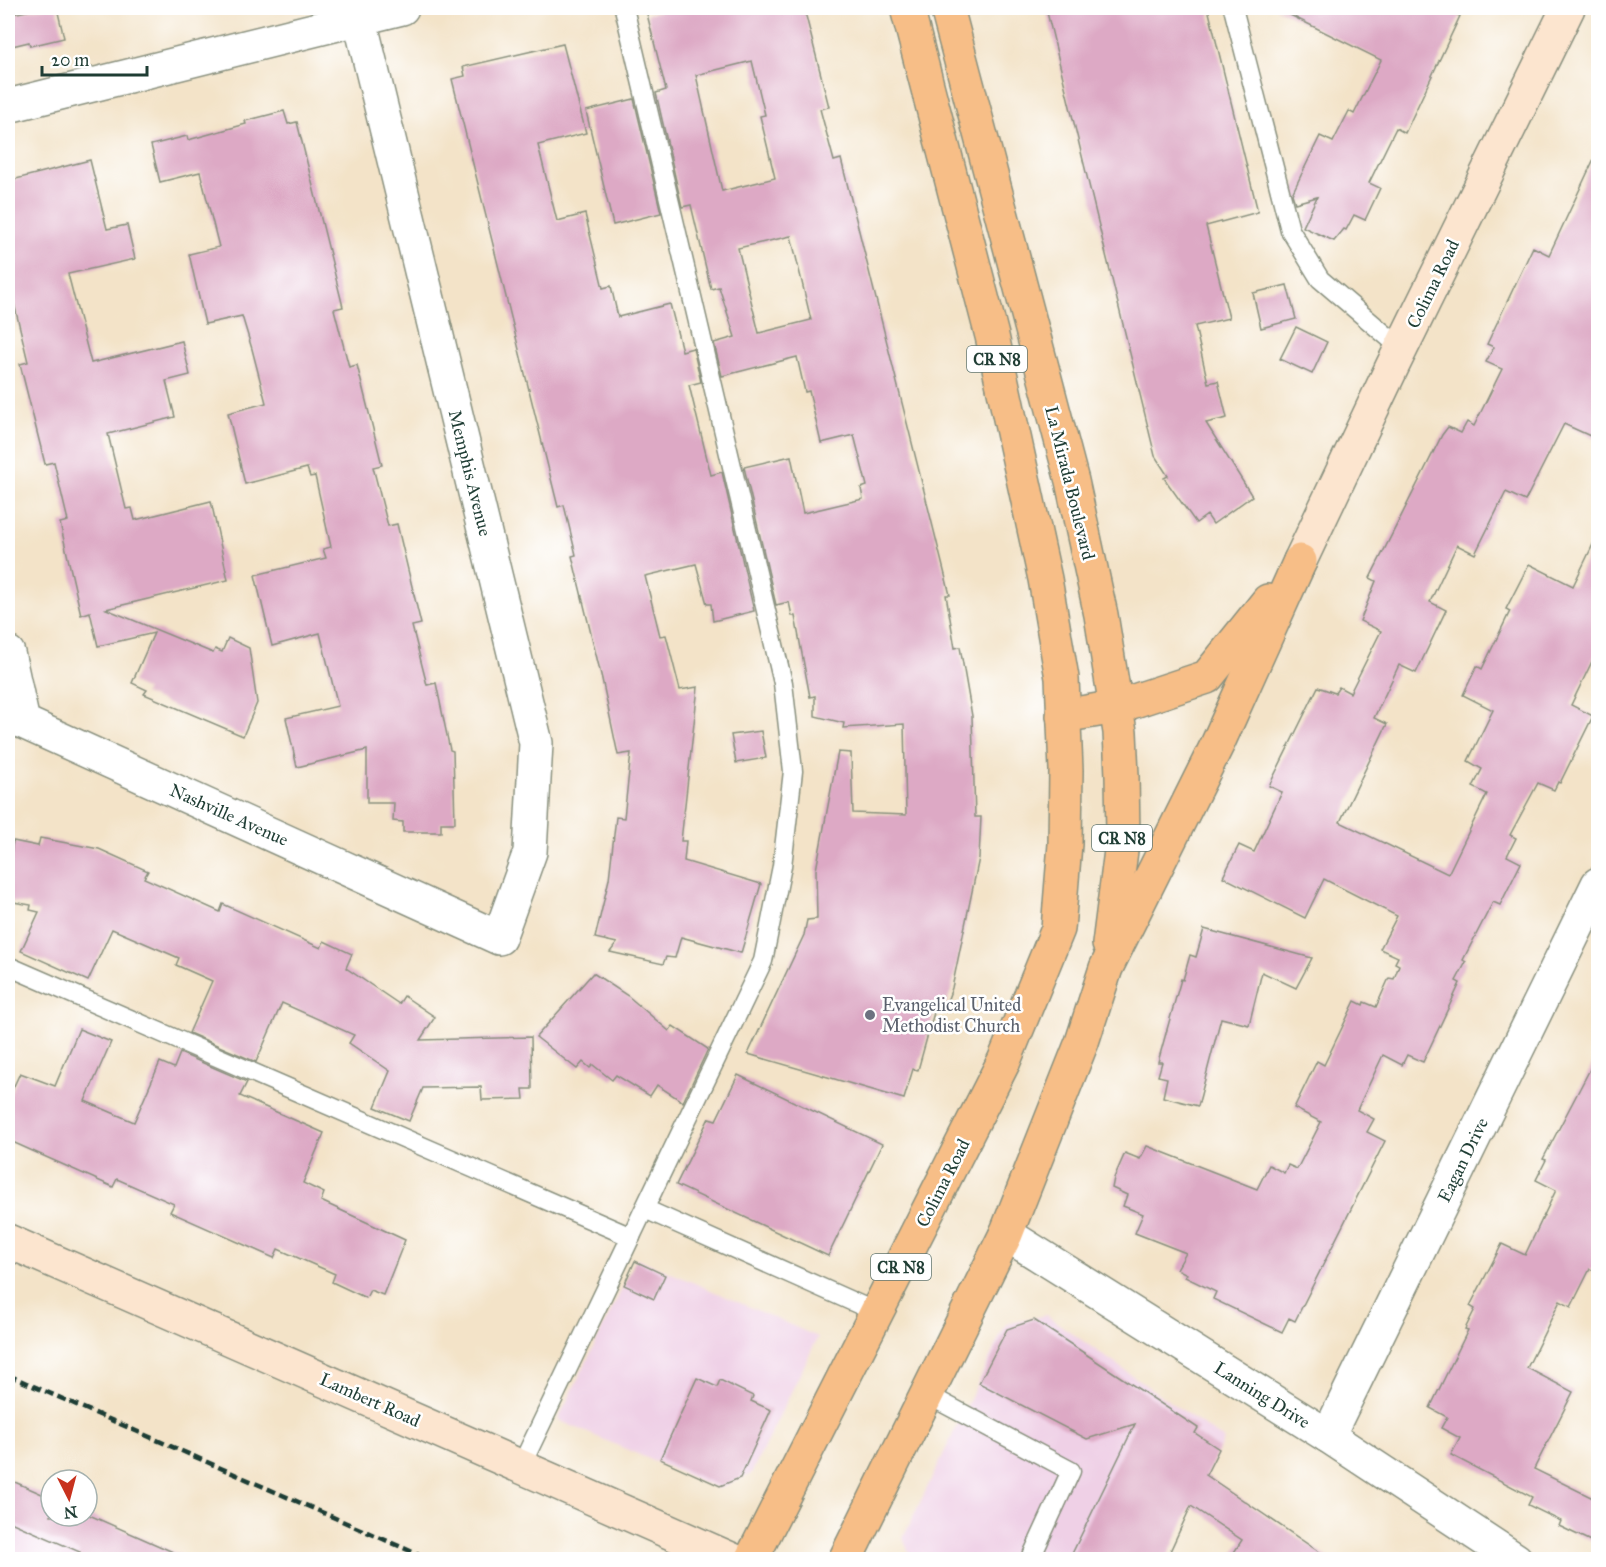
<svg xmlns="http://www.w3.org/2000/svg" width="1606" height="1567" viewBox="0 0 1606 1567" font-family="'IM FELL Great Primer',serif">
  <rect width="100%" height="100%" fill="#fff"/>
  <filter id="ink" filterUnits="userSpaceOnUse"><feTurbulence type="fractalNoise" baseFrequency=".0167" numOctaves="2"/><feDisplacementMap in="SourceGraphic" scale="12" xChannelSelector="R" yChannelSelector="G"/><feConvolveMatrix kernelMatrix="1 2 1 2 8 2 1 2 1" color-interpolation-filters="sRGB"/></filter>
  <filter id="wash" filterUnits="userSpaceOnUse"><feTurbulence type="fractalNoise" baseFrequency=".008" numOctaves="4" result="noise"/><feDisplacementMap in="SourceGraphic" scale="24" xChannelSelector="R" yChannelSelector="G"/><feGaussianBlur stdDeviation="1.35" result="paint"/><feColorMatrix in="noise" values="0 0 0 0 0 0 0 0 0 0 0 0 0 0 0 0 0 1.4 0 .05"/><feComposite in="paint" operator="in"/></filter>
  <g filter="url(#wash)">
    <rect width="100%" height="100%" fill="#f3e3c8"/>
    <g fill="#efd0e6">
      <path d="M 637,1258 L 818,1337 L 751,1474 L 719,1489 L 558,1420 Z"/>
      <path d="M 1046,1315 L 1224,1440 L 1165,1559 L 912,1559 L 903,1538 L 1006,1324 Z"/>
      <path d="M 8,1480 L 51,1499 L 51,1516 L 87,1514 L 190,1559 L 8,1559 Z"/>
    </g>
    <g id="blocks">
      <g fill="#dda9c5" fill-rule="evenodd">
        <path d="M 40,8 L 57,8 L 64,38 L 30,46 L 29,42 L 8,47 L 8,15 Z"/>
        <path d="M 672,8 L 804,8 L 829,107 L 820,109 L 834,161 L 841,159 L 950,595 L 946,595 L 955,648 L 960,647 L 972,716 L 975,817 L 981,817 L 979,858 L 952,988 L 943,1012 L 935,1009 L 918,1070 L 913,1069 L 904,1099 L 748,1054 L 804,935 L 807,920 L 817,919 L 816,870 L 838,752 L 851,753 L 853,813 L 906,815 L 904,724 L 843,728 L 844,723 L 815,716 L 815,696 L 810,697 L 795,616 L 792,616 L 789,602 L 776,605 L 744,467 L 791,456 L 803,513 L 863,499 L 861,488 L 867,486 L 854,435 L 821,443 L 809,391 L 805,392 L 797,357 L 722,376 L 714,343 L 735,337 L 719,287 L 711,289 L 691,205 L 682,207 L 656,93 L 666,90 L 647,14 ZM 752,61 L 765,115 L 760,116 L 775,178 L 722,191 L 696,75 ZM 791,236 L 811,320 L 759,333 L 738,248 Z"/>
        <path d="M 1046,8 L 1208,8 L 1258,212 L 1206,226 L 1229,318 L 1195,326 L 1208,383 L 1218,381 L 1227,418 L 1206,423 L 1252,496 L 1213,524 L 1207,515 L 1196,523 L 1164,478 L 1168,476 L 1155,456 Z"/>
        <path d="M 1276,8 L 1443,8 L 1460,16 L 1405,133 L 1396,128 L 1369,183 L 1380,188 L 1365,220 L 1354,215 L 1346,230 L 1344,229 L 1334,241 L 1303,227 L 1317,197 L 1295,203 L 1292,194 L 1320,136 L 1333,142 L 1349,111 L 1354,114 L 1381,60 Z"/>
        <path d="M 563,44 L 586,133 L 538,145 L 557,221 L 585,214 L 603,288 L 611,286 L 618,317 L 670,304 L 682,351 L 693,348 L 701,382 L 689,385 L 711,475 L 722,472 L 754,611 L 713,621 L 711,604 L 707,604 L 696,564 L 645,576 L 660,636 L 666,635 L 680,690 L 698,687 L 681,841 L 686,841 L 684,861 L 761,884 L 741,953 L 681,937 L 675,958 L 666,957 L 663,964 L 610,952 L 617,943 L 595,938 L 609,879 L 616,817 L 624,818 L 631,753 L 618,755 L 602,679 L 572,556 L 576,555 L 564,505 L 558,507 L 452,79 L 465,76 L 463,67 Z"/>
        <path d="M 634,99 L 661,213 L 613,225 L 586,111 Z"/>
        <path d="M 284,111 L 288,124 L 297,122 L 343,307 L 334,309 L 349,367 L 357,365 L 382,465 L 373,467 L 388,526 L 397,524 L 421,624 L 412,626 L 427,685 L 436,683 L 450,750 L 453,751 L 455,823 L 441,823 L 441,832 L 403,832 L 403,822 L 393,821 L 394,803 L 367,803 L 367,750 L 297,767 L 286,718 L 338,706 L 320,633 L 272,646 L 255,575 L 326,558 L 323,549 L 331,547 L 315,476 L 310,477 L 307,468 L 245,484 L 228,413 L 266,403 L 252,349 L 242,316 L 205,324 L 189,254 L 219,247 L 200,172 L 160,182 L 151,145 L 187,136 L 188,140 L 246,124 L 245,121 Z"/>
        <path d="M 1599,148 L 1599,440 L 1564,424 L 1525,501 L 1506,492 L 1475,554 L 1457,545 L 1430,602 L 1446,610 L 1416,673 L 1399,665 L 1374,718 L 1387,724 L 1340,822 L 1448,874 L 1487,794 L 1473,787 L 1482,769 L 1468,761 L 1493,710 L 1463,695 L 1477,666 L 1482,669 L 1510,611 L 1506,609 L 1529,564 L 1573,586 L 1599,532 L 1599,647 L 1571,705 L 1593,716 L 1560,783 L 1558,782 L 1554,790 L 1538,783 L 1510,835 L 1516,838 L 1507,856 L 1521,863 L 1500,905 L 1493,902 L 1463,960 L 1466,962 L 1456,981 L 1460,983 L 1423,1062 L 1407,1055 L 1402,1065 L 1383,1055 L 1357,1110 L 1374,1119 L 1367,1132 L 1385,1141 L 1295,1321 L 1289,1318 L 1282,1332 L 1213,1299 L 1216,1292 L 1185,1277 L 1187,1274 L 1177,1269 L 1186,1253 L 1135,1233 L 1143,1214 L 1123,1206 L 1127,1195 L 1112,1188 L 1114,1178 L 1125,1153 L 1140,1159 L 1147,1146 L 1257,1189 L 1269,1165 L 1284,1173 L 1288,1165 L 1297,1169 L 1321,1122 L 1294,1108 L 1317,1061 L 1324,1065 L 1355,1001 L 1363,1005 L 1364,1002 L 1376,1007 L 1389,978 L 1394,979 L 1399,965 L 1395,963 L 1398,957 L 1380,949 L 1397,916 L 1324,879 L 1305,918 L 1223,877 L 1239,845 L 1254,852 L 1282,792 L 1269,786 L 1318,687 L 1335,693 L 1339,687 L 1350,693 L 1381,631 L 1360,621 L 1376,581 L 1370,578 L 1442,435 L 1448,427 L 1461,433 L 1467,422 L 1474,426 L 1502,369 L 1486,362 L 1494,347 L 1487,344 L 1533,247 L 1549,255 Z"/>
        <path d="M 90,160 L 107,229 L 127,225 L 135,259 L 68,274 L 91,363 L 182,341 L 190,375 L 166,381 L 175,417 L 108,434 L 126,509 L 132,508 L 135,520 L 211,501 L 228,580 L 106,609 L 213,653 L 215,649 L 222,652 L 228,638 L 249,648 L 257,703 L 243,736 L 144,694 L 147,690 L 132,683 L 154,633 L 98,646 L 90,612 L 81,615 L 60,523 L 68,521 L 54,462 L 45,464 L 20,364 L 28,362 L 14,303 L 8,305 L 8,181 Z"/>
        <path d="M 1287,285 L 1296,319 L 1261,328 L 1253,293 Z"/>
        <path d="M 1296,327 L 1327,342 L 1312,374 L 1280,359 Z"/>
        <path d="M 761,731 L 766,758 L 736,763 L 731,735 Z"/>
        <path d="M 40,838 L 99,849 L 148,871 L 144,878 L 220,912 L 223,904 L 321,948 L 324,941 L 352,954 L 346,968 L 399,1004 L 404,996 L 435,1017 L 420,1040 L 531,1037 L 532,1089 L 523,1089 L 524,1099 L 482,1100 L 481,1087 L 423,1088 L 409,1121 L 375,1107 L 390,1071 L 349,1043 L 354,1035 L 282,1003 L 256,1062 L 189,1033 L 212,981 L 176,965 L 179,958 L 112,929 L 88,981 L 21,951 L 39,912 L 30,910 L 31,905 L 8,901 L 8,873 L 13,841 L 38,846 Z"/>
        <path d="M 1204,929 L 1312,958 L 1296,988 L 1262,972 L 1249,1025 L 1221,1018 L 1198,1106 L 1163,1097 L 1167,1078 L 1158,1076 L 1162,1062 L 1158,1062 L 1181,979 L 1183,980 L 1190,955 L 1196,957 Z"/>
        <path d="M 593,973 L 628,996 L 669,1031 L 673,1026 L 708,1049 L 683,1102 L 657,1085 L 650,1096 L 616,1075 L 612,1080 L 593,1065 L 590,1068 L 583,1062 L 577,1069 L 536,1037 Z"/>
        <path d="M 79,1029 L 111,1042 L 85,1101 L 134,1122 L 160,1062 L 174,1068 L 180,1053 L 247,1082 L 240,1096 L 324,1133 L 303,1183 L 324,1193 L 321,1201 L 405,1240 L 383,1295 L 370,1290 L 366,1298 L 332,1282 L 335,1274 L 278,1249 L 274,1258 L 170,1212 L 174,1204 L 117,1179 L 113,1187 L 8,1140 L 8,1099 L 20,1073 L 55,1086 Z"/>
        <path d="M 1599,1052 L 1599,1273 L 1590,1269 L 1571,1307 L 1560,1301 L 1527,1368 L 1573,1392 L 1534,1469 L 1599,1501 L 1599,1545 L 1559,1526 L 1561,1521 L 1528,1505 L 1532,1497 L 1451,1455 L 1460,1438 L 1441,1428 L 1447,1417 L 1430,1408 L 1468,1330 L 1465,1329 L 1475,1309 L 1470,1306 L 1502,1244 L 1525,1255 L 1556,1190 L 1536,1180 L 1546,1160 L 1543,1159 Z"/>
        <path d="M 738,1075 L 882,1144 L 828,1256 L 676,1185 L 709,1118 L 716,1120 Z"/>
        <path d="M 635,1261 L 665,1275 L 654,1299 L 624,1285 Z"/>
        <path d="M 1034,1320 L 1198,1428 L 1195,1433 L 1219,1449 L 1206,1475 L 1331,1560 L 1229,1560 L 1242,1540 L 1191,1506 L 1166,1560 L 1069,1560 L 1135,1424 L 1087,1439 L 979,1383 L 1007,1329 Z"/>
        <path d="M 697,1378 L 717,1387 L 720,1380 L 753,1396 L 751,1401 L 771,1410 L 740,1478 L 720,1486 L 660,1459 Z"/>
        <path d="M 8,1479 L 51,1498 L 51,1516 L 87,1514 L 191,1560 L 76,1560 L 80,1552 L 8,1521 Z"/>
      </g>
    </g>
  </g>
  <g filter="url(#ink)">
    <use href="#blocks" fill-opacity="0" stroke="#89907e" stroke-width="1.5"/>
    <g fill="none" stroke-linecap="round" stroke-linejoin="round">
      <defs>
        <g id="service">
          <path d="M 1233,8 L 1290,230 L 1320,279 L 1401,348"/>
          <path d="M 8,966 L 631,1237"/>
          <path d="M 645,1209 L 878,1313"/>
          <path d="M 926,1394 L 1071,1471 L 1030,1560"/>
          <path d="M 521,1466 L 763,961 L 782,866 L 793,771 L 783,683 L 624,8"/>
        </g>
        <g id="minor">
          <path d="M 8,106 L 402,8"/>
          <path d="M 8,653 L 23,722 L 499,938 L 530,852 L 536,743 L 357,8"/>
          <path d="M 1006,1234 L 1328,1436 L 1516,1560"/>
          <path d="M 1328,1436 L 1598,884"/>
        </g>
        <g id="secondary">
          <path d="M 1300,561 L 1392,367 L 1568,8"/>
          <path d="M 8,1241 L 733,1560"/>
        </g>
        <g id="primary">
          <path d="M 947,8 L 1072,481 L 1101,615 L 1120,732 L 1122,776 L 1123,835 L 1109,944"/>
          <path d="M 1063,716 L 1116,707 L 1207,677 L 1268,601"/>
          <path d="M 751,1560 L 1004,1061 L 1058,929 L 1065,844 L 1066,770 L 1062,678 L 1045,579 L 992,336 L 907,8"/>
          <path d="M 845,1560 L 1006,1234 L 1082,1042 L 1106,968 L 1217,745 L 1300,561"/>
        </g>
      </defs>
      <use href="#service" stroke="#89907e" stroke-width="21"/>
      <use href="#minor" stroke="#89907e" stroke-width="36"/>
      <use href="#secondary" stroke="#89907e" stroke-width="36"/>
      <use href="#primary" stroke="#89907e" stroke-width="36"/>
      <use href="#service" stroke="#fff" stroke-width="18"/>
      <use href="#minor" stroke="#fff" stroke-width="33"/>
      <use href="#secondary" stroke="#fce5cf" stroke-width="33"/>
      <use href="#primary" stroke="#f7be87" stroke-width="33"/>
      <path stroke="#1f3d34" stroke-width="4.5" stroke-dasharray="9 4.5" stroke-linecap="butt" d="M 8,1375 L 431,1560"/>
    </g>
  </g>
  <circle fill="#6b7280" stroke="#fff" stroke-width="2" cx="870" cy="1015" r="6"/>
  <g text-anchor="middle" stroke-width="5" stroke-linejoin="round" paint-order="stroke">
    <g fill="#fff" stroke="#627771" stroke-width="1.5">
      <rect x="967" y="346" width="60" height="26" rx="4.5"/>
      <rect x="1092" y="825" width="60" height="26" rx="4.5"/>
      <rect x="871" y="1254" width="60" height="26" rx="4.5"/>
    </g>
    <g font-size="16" font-weight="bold" fill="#1f3d34">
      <text x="997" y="365">CR N8</text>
      <text x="1122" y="844">CR N8</text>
      <text x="901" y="1273">CR N8</text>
    </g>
    <g font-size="18" fill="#1f3d34" stroke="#fff">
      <text transform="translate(1433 284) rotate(-64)" y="6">Colima Road</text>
      <text transform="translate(470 473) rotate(76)" y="6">Memphis Avenue</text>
      <text transform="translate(1070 483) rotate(76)" y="6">La Mirada Boulevard</text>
      <text transform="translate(229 815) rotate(24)" y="6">Nashville Avenue</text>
      <text transform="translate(1463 1160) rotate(-64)" y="6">Eagan Drive</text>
      <text transform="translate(943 1183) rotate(-63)" y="6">Colima Road</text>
      <text transform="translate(1262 1395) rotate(32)" y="6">Lanning Drive</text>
      <text transform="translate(370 1400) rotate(24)" y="6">Lambert Road</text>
    </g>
    <g font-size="18" fill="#5b616d" stroke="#fff" text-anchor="start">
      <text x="882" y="1011">Evangelical United<tspan x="882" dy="21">Methodist Church</tspan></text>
    </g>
  </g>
  <rect width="1606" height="1567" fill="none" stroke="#fff" stroke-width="30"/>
  <g transform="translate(69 1498) rotate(174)"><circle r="28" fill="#ffffff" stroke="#a5b1ae" stroke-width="1.5"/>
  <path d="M0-4.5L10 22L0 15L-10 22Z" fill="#c8321e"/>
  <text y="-9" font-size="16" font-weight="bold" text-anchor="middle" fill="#1f3d34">N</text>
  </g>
  <path d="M42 66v9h105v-9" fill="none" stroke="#1f3d34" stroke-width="3"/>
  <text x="51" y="66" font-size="18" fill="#1f3d34" stroke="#ffffff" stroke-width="4.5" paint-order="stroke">20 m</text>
</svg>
